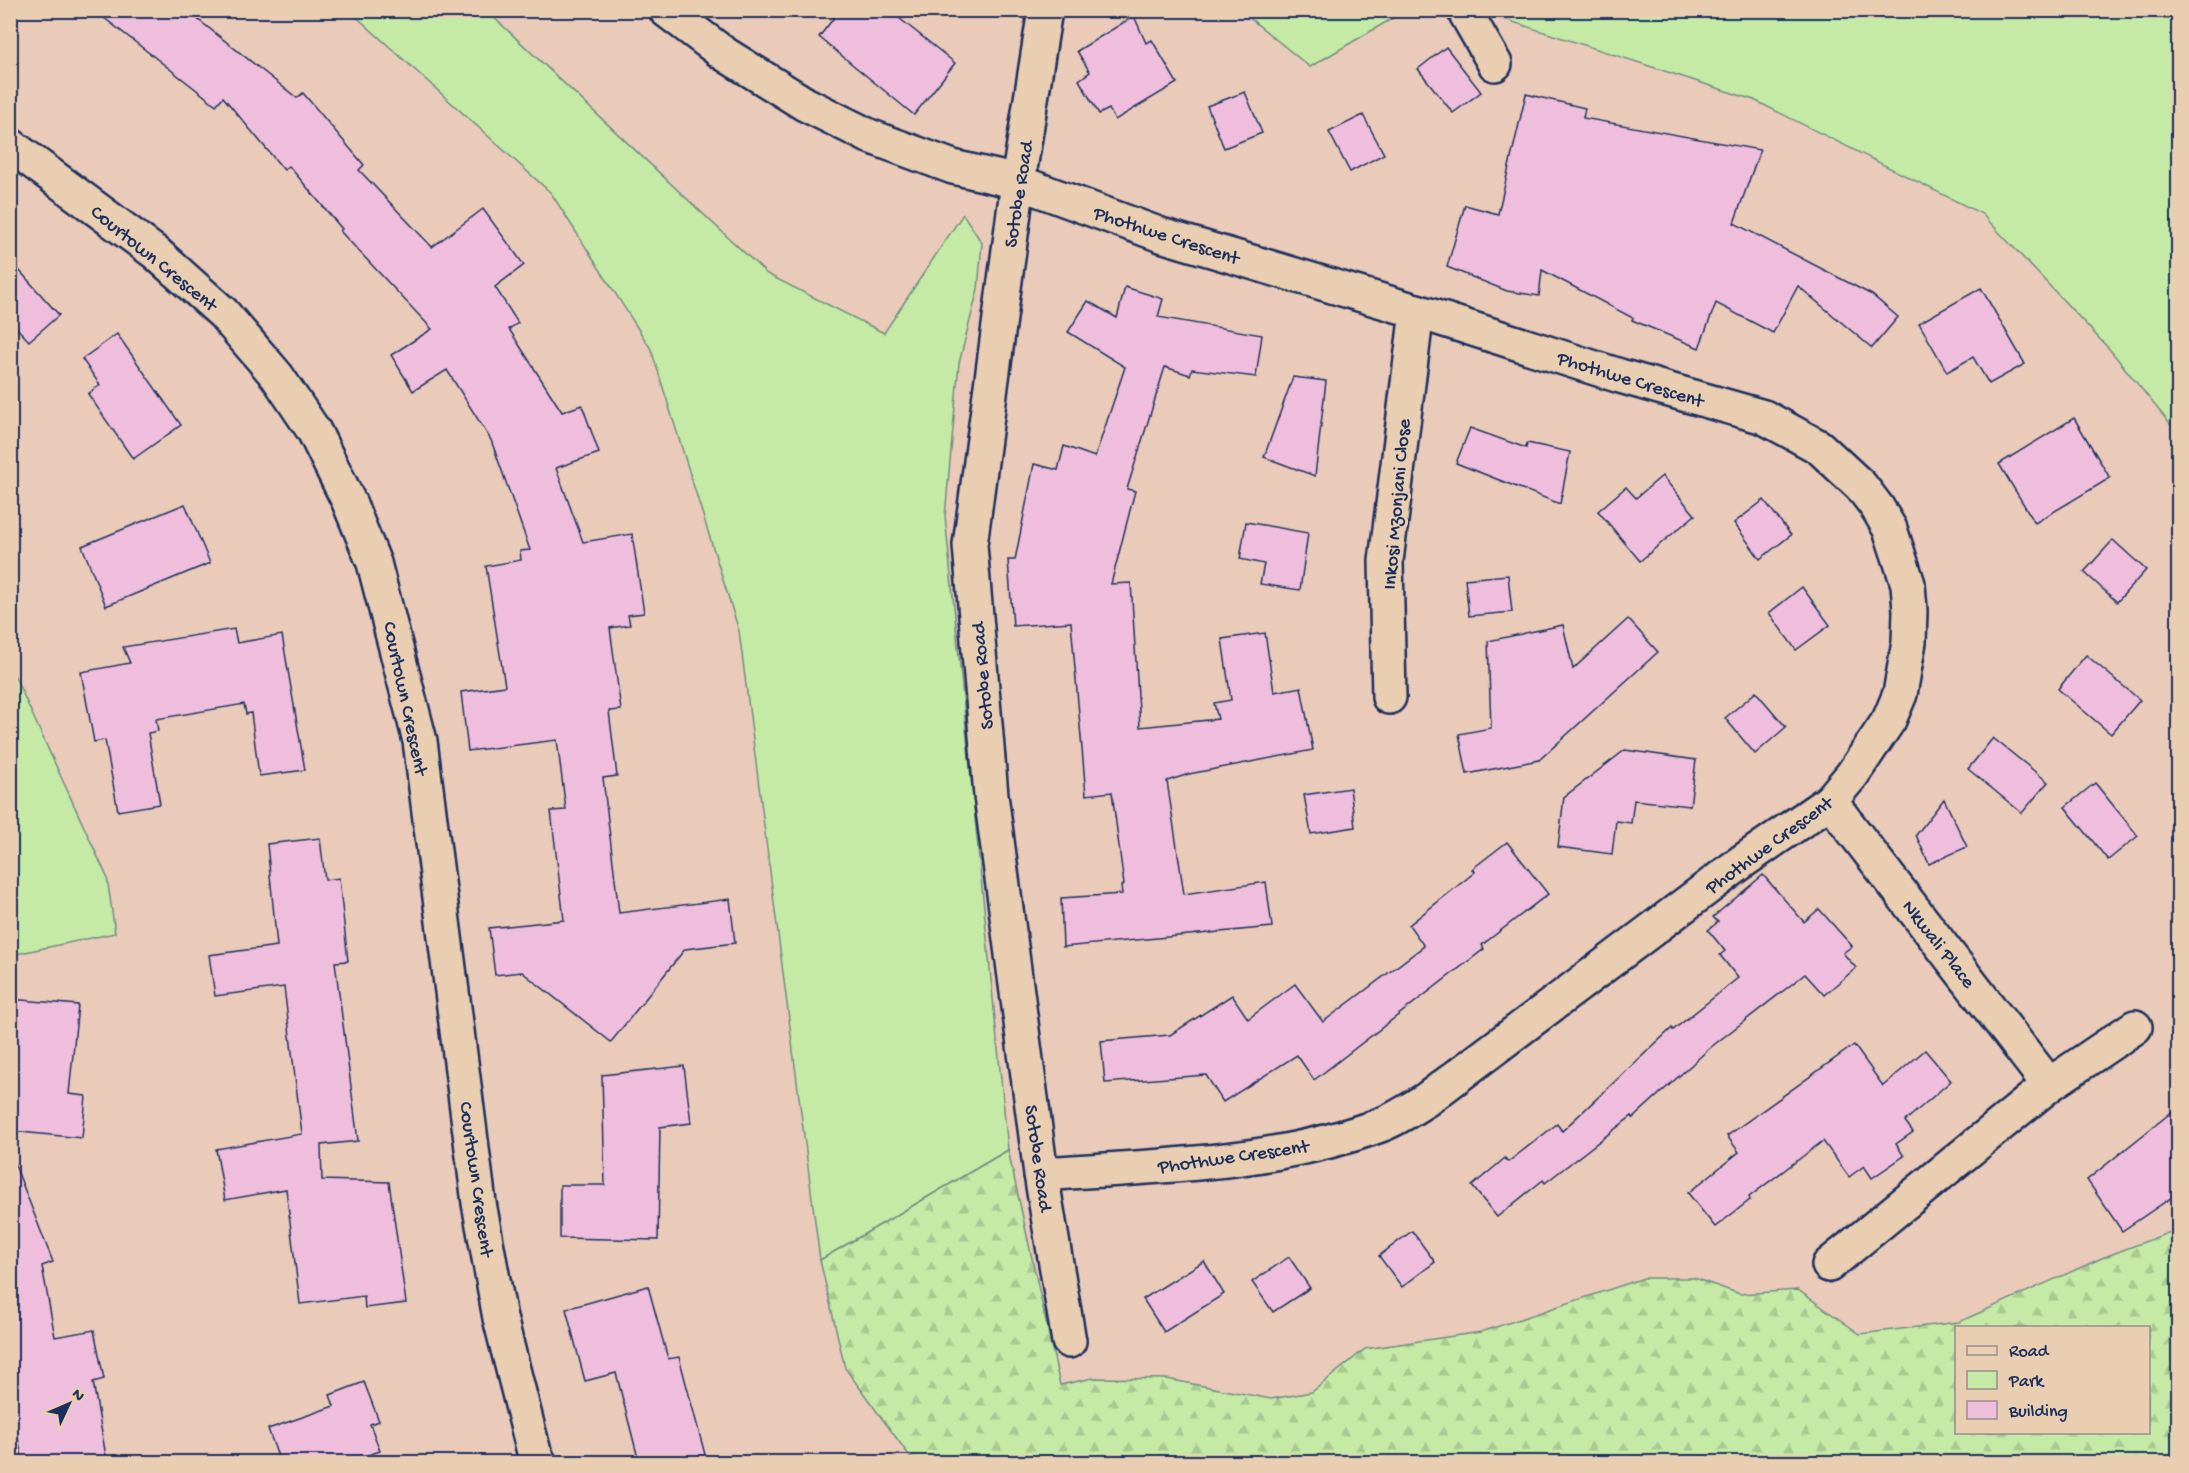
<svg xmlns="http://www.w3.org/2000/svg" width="2189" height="1473" viewBox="0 0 2189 1473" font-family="'Gochi Hand',sans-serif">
  <defs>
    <pattern id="forest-firs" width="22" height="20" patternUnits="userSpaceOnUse" patternTransform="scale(1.5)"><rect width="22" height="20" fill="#c4eaa5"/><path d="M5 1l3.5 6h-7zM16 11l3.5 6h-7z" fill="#a8c990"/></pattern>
  </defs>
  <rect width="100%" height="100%" fill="#eacbba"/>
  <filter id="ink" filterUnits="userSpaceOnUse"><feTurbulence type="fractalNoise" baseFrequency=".0167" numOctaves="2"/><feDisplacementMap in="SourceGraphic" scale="12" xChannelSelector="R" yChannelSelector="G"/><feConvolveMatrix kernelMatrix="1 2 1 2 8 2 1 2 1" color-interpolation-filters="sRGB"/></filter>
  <g filter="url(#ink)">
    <g fill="#c4eaa5" stroke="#708c82" stroke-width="1.5">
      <path d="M 350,11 L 487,11 L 767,274 L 884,333 L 963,214 L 982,243 L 978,289 L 959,363 L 945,516 L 1008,1150 L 820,1260 L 739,631 L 651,349 L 551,193 Z"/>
      <path d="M 1241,11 L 1405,11 L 1310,67 Z"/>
      <path d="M 1479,11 L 2178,11 L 2178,434 L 2111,351 L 1982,214 L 1754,100 Z"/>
      <path d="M 11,668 L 107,877 L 115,933 L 11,955 Z"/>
    </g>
    <path fill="url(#forest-firs)" stroke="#708c82" stroke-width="1.5" fill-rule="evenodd" d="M 1008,1150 L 1060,1385 L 1093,1378 L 1167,1379 L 1271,1399 L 1312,1392 L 1365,1349 L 1481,1332 L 1644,1278 L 1694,1278 L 1740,1294 L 1798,1290 L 1860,1334 L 1959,1322 L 2102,1258 L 2178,1229 L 2178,1462 L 914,1462 L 845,1368 L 820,1260 ZM 1956,1328 L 2148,1328 L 2148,1432 L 1956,1432 Z"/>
    <g fill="#f0bedd" stroke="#1b2f5e" stroke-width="1.5">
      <path d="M 94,10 L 186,10 L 297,98 L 303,93 L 364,165 L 359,170 L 432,247 L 483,209 L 524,265 L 495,287 L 518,323 L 509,329 L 562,412 L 582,405 L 599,453 L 556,468 L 583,542 L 632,534 L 644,613 L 628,615 L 630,625 L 610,628 L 621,710 L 609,711 L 617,776 L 603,778 L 619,913 L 730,899 L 735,943 L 685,949 L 611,1042 L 522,972 L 495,975 L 489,928 L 564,920 L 551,811 L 566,810 L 557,740 L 468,751 L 461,692 L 505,686 L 486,566 L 521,560 L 520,551 L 530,550 L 491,440 L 447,370 L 413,391 L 391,355 L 432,329 L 340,231 L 342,229 L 289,166 L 284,170 L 223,97 L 216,105 Z"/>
      <path d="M 840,10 L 889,10 L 955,63 L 914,115 L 819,37 Z"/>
      <path d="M 1134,16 L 1146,43 L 1152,40 L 1177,83 L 1115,120 L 1109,109 L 1099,114 L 1079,80 L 1090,72 L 1077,51 Z"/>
      <path d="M 1446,47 L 1481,92 L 1453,113 L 1418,69 Z"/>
      <path d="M 1245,92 L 1262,133 L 1224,148 L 1207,106 Z"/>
      <path d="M 1526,94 L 1585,108 L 1583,118 L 1760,150 L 1734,223 L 1872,295 L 1898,317 L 1872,348 L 1798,286 L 1773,333 L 1716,303 L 1699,348 L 1632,320 L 1633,318 L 1542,270 L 1539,296 L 1507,291 L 1447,267 L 1465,205 L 1498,214 Z"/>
      <path d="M 1363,115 L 1384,154 L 1350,172 L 1329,132 Z"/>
      <path d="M 10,260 L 59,315 L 29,341 L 10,321 Z"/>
      <path d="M 1125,287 L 1163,299 L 1158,317 L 1262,335 L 1256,377 L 1192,369 L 1190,375 L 1165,367 L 1127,489 L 1135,491 L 1111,584 L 1131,583 L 1140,727 L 1218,719 L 1214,703 L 1231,700 L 1222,639 L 1265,633 L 1274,692 L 1301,687 L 1313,750 L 1189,774 L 1167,781 L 1184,894 L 1266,882 L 1272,927 L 1063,947 L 1061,898 L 1122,894 L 1121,886 L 1124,885 L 1112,792 L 1086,795 L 1071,622 L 1013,626 L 1008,560 L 1015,560 L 1034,464 L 1058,470 L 1064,446 L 1095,457 L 1125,367 L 1068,332 L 1088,301 L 1117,318 Z"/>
      <path d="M 1981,288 L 2025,364 L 1989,384 L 1973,357 L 1947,372 L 1919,323 Z"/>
      <path d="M 117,334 L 181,425 L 133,459 L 88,394 L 100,385 L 82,359 Z"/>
      <path d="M 1293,377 L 1326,381 L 1315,476 L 1264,457 Z"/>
      <path d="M 2074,418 L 2110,478 L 2035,523 L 1999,464 Z"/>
      <path d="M 1470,428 L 1526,448 L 1527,443 L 1570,452 L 1560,504 L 1456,463 Z"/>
      <path d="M 1662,476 L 1695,515 L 1640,561 L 1598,511 L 1626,487 L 1636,498 Z"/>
      <path d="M 1764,500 L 1791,535 L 1760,559 L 1734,523 Z"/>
      <path d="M 185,504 L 210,563 L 106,606 L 82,546 Z"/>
      <path d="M 1246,522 L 1308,533 L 1300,590 L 1260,584 L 1264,564 L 1240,559 Z"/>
      <path d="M 2113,540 L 2146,570 L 2117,602 L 2084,572 Z"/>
      <path d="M 1508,575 L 1512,612 L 1469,616 L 1465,579 Z"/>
      <path d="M 1802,587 L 1830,625 L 1796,650 L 1769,613 Z"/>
      <path d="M 1628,619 L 1658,652 L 1539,760 L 1467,774 L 1459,734 L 1491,728 L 1488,641 L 1563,625 L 1573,669 Z"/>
      <path d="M 234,629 L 237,643 L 282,635 L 305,770 L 259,776 L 251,713 L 246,714 L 244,704 L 156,719 L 158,731 L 148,733 L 160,804 L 118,811 L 105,740 L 94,742 L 81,672 L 130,663 L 123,647 Z"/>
      <path d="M 2086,655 L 2140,700 L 2111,734 L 2058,689 Z"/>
      <path d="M 1756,692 L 1786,727 L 1755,754 L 1725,718 Z"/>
      <path d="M 1993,738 L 2048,782 L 2022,813 L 1968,769 Z"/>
      <path d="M 1625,750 L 1696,760 L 1690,806 L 1634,800 L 1631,823 L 1616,821 L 1612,854 L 1558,847 L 1564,797 Z"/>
      <path d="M 2095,783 L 2138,836 L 2108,860 L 2065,807 Z"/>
      <path d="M 1350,788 L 1355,827 L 1311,834 L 1304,795 Z"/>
      <path d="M 1944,799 L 1967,847 L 1929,864 L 1916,835 Z"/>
      <path d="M 320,838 L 325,880 L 339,878 L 348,961 L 335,962 L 358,1141 L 321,1145 L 322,1180 L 389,1182 L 406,1303 L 365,1308 L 364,1296 L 300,1304 L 286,1189 L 225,1200 L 216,1149 L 302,1134 L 284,987 L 215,996 L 209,955 L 277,946 L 267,844 Z"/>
      <path d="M 1507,842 L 1548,894 L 1482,945 L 1484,949 L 1314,1080 L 1297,1055 L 1223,1102 L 1206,1075 L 1105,1083 L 1101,1041 L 1170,1035 L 1232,995 L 1248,1019 L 1295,984 L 1323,1022 L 1424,946 L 1409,925 L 1475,872 L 1472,869 Z"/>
      <path d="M 1763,875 L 1804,922 L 1819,909 L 1852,946 L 1843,953 L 1856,968 L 1824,995 L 1805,974 L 1711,1047 L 1633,1118 L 1632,1116 L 1545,1183 L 1543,1180 L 1497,1217 L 1472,1186 L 1505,1158 L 1508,1162 L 1557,1124 L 1562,1131 L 1672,1028 L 1673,1030 L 1738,978 L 1720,955 L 1725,951 L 1708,930 L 1718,922 L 1713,917 Z"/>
      <path d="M 10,999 L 78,1005 L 69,1094 L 86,1096 L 82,1138 L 10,1131 Z"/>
      <path d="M 1854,1045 L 1883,1086 L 1925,1050 L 1951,1081 L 1905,1121 L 1913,1132 L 1896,1144 L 1904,1156 L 1872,1178 L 1864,1166 L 1849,1177 L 1823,1141 L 1749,1197 L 1750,1200 L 1715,1227 L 1688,1193 L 1739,1152 L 1727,1136 Z"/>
      <path d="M 684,1066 L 691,1123 L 660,1127 L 658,1240 L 560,1238 L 560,1185 L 605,1185 L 602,1075 Z"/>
      <path d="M 2178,1107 L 2178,1193 L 2122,1231 L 2087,1180 Z"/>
      <path d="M 13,1160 L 53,1262 L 42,1266 L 55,1337 L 94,1330 L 104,1379 L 93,1382 L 107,1462 L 23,1462 L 10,1401 L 10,1161 Z"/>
      <path d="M 1412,1231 L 1435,1262 L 1402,1287 L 1379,1256 Z"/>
      <path d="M 1289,1257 L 1310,1288 L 1273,1312 L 1252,1282 Z"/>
      <path d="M 1204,1261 L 1224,1294 L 1164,1332 L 1143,1299 Z"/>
      <path d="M 648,1286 L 668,1359 L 679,1357 L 707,1462 L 639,1462 L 616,1373 L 585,1381 L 566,1309 Z"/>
      <path d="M 364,1382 L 379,1421 L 370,1424 L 380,1451 L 347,1462 L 280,1462 L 268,1429 L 334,1406 L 330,1395 Z"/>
    </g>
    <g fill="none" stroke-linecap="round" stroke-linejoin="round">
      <defs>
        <g id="minor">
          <path d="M 666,10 L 723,53 L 805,104 L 869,136 L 953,167 L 1018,182 L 1161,235 L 1426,314 L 1620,376 L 1764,417 L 1819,447 L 1861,486 L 1877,507 L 1890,529 L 1908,584 L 1910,611 L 1909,642 L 1900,694 L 1889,720 L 1852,775 L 1830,801 L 1743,861 L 1427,1099 C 1413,1108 1398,1118 1383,1124 C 1275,1165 1155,1166 1041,1174"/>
          <path d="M 1045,10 L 1018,182 L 970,545 L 991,795 L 1041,1174 L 1069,1341"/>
          <path d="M 1464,10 L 1495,64"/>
          <path d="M 10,145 L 156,253 L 223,313 L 277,376 L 314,431 L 349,502 L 374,563 L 420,741 L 479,1203 L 500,1318 L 534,1452 L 539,1462"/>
          <path d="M 1389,697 L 1386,561 L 1417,311"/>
          <path d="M 1830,801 L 2049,1085"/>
          <path d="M 1829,1265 L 2049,1085 L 2135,1027"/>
        </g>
      </defs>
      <use href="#minor" stroke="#1b2f5e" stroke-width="38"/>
      <use href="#minor" stroke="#e9ceb1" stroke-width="33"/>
    </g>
  </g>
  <g text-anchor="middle" stroke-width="6" stroke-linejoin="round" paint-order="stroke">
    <g font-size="20" fill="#1b2f5e" stroke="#e9ceb1">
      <text transform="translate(1017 194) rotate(-81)" y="7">Sotobe Road</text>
      <text transform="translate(1167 234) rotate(18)" y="7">Phothwe Crescent</text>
      <text transform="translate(155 257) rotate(39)" y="7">Courtown Crescent</text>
      <text transform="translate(1631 378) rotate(17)" y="7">Phothwe Crescent</text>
      <text transform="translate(1395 504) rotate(-85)" y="7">Inkosi Mzonjani Close</text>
      <text transform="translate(981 676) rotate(-95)" y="7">Sotobe Road</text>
      <text transform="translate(407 698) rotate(78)" y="7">Courtown Crescent</text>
      <text transform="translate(1768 844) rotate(-36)" y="7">Phothwe Crescent</text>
      <text transform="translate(1940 943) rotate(52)" y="7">Nkwali Place</text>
      <text transform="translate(1233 1155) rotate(-8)" y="7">Phothwe Crescent</text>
      <text transform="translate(1040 1158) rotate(82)" y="7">Sotobe Road</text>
      <text transform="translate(478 1179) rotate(82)" y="7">Courtown Crescent</text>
    </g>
  </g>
  <rect width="2189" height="1473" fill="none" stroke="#e9ceb1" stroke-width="36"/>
  <rect x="18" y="18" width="2153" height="1437" fill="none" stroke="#1b2f5e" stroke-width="2" filter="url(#ink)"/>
  <rect x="1955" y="1326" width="195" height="108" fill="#e9ceb1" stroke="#978e90" stroke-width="1.5"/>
  <rect x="1967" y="1346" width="30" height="9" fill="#e9ceb1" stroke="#978e90" stroke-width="1.5"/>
  <text x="2009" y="1356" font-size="18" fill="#1b2f5e">Road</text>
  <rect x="1967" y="1371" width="30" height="18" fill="#c4eaa5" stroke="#978e90" stroke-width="1.5"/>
  <text x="2009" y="1386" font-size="18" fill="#1b2f5e">Park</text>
  <rect x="1967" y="1401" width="30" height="18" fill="#f0bedd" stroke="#978e90" stroke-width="1.5"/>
  <text x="2009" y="1416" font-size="18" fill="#1b2f5e">Building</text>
  <g transform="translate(69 1404) rotate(46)" stroke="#e9ceb1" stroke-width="4.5" paint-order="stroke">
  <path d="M0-4.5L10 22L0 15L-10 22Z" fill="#1b2f5e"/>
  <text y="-9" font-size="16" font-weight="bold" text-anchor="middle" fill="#1b2f5e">N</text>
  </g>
</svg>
